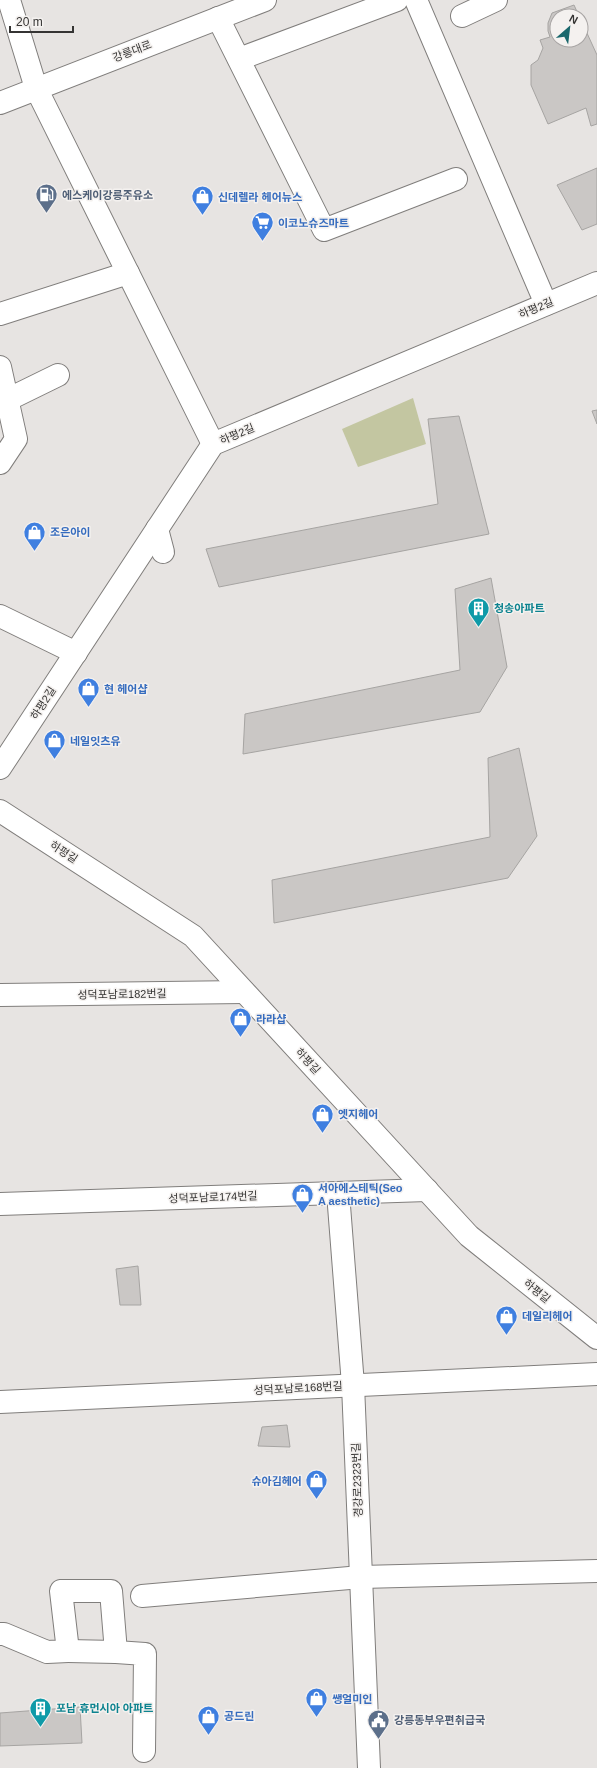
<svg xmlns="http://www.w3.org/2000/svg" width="597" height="1768" viewBox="0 0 597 1768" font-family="Arial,'Noto Sans KR',sans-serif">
  <rect width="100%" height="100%" fill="#e7e4e2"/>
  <path fill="#c3c6a1" d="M 413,398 L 426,444 L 358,467 L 342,429 Z"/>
  <g fill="#cac7c5" stroke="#a6a4a2">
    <path d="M 574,5 L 579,16 L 557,16 L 557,40 L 581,40 L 581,20 L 597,55 L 597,124 L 591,126 L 586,108 L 548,124 L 531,85 L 531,65 L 538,60 L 543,48 L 540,40 L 550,37 L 548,31 L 548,23 L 552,13 Z"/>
    <path d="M 597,168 L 597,224 L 582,230 L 557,185 Z"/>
    <path d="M 597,410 L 597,424 L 592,411 Z"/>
    <path d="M 459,416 L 489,534 L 219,587 L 206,549 L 438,504 L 428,419 Z"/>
    <path d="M 491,578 L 507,667 L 480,712 L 243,754 L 245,714 L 460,670 L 455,589 Z"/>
    <path d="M 519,748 L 537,836 L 508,878 L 274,923 L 272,880 L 490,837 L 488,758 Z"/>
    <path d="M 138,1266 L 141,1305 L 120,1305 L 116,1269 Z"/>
    <path d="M 287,1425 L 290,1447 L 258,1446 L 262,1427 Z"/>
    <path d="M 80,1707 L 82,1743 L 0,1746 L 0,1713 Z"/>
  </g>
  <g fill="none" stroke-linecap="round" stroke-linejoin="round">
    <defs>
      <g id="minor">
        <path d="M 9,0 L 36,88 L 213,444"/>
        <path d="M 416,0 L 546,304"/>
        <path d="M 462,16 L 496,0"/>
        <path d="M 218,18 L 324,230 L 456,179"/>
        <path d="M 239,59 L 397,0"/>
        <path d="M 0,103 L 265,0"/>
        <path d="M 0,314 L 128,273"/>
        <path d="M 0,367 L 16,439 L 0,463"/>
        <path d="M 7,400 L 58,375"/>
        <path d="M 157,529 L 163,552"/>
        <path d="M 0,616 L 76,653"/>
        <path d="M 0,768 L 213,444 L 597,283"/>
        <path d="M 0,811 L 193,936 L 469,1236 L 597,1338"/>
        <path d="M 0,995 L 244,992"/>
        <path d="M 338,1193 L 353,1385 L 369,1768"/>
        <path d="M 0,1204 L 427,1190"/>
        <path d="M 0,1402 L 597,1374"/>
        <path d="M 142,1596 L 361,1577 L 597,1571"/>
        <path d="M 0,1634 L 4,1634 L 47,1652 L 68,1651 L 61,1591 L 111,1591 L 116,1652 L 145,1654 L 144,1751"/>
        <path d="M 68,1651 L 116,1652"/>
      </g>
    </defs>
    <use href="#minor" stroke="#807e7c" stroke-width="24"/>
    <use href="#minor" stroke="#fff" stroke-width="22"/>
  </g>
  <defs>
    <symbol id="fuel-pin" viewBox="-11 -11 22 30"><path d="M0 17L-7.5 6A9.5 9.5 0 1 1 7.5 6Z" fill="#5c6f8a" stroke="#f4f1ef"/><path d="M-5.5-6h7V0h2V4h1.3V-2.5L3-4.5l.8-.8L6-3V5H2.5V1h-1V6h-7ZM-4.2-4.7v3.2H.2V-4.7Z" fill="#fff"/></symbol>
    <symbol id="shop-pin" viewBox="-11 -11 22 30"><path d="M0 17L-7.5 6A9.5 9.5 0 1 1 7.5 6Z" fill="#3f7fe0" stroke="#f4f1ef"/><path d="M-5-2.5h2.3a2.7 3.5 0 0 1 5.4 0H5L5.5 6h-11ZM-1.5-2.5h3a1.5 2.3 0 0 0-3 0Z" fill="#fff"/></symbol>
    <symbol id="supermarket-pin" viewBox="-11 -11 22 30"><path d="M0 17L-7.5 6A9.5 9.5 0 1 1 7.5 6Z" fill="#3f7fe0" stroke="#f4f1ef"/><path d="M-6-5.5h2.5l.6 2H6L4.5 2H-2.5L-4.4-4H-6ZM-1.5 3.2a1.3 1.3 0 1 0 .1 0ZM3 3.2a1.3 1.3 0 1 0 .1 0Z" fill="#fff"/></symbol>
    <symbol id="building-pin" viewBox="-11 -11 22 30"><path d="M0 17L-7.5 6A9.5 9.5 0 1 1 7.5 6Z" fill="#0f9aa8" stroke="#f4f1ef"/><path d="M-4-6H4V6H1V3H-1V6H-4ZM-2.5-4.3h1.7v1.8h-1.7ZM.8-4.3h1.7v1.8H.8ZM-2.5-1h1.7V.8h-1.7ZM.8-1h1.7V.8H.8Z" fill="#fff"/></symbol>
    <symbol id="civic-pin" viewBox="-11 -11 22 30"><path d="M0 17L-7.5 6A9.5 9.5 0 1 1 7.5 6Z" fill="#5c6f8a" stroke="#f4f1ef"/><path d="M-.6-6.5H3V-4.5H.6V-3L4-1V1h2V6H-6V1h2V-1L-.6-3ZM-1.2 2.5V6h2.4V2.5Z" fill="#fff"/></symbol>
  </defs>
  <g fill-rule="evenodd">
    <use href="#fuel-pin" x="34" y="182" width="25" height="34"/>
    <use href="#shop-pin" x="190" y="184" width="25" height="34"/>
    <use href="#supermarket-pin" x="250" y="210" width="25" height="34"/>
    <use href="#shop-pin" x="22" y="520" width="25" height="34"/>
    <use href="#building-pin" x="466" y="596" width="25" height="34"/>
    <use href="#shop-pin" x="76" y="676" width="25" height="34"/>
    <use href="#shop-pin" x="42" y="728" width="25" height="34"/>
    <use href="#shop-pin" x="228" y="1006" width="25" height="34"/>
    <use href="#shop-pin" x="310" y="1102" width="25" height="34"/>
    <use href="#shop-pin" x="290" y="1182" width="25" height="34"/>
    <use href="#shop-pin" x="494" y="1304" width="25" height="34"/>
    <use href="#shop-pin" x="304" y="1468" width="25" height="34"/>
    <use href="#shop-pin" x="304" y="1686" width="25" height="34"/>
    <use href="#building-pin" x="28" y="1696" width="25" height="34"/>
    <use href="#shop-pin" x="196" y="1704" width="25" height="34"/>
    <use href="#civic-pin" x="366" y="1708" width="25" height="34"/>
  </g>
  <g text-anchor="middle" stroke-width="3" stroke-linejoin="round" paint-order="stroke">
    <g font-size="11" fill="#353433" stroke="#f4f1ef">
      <text transform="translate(132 51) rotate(-21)" y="4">강릉대로</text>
      <text transform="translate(536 308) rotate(-23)" y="4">하평2길</text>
      <text transform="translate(237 434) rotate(-23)" y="4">하평2길</text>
      <text transform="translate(43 703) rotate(-57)" y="4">하평2길</text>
      <text transform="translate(64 852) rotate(33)" y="4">하평길</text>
      <text transform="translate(122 994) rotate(-1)" y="4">성덕포남로182번길</text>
      <text transform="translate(308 1061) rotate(47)" y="4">하평길</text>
      <text transform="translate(213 1197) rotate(-2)" y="4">성덕포남로174번길</text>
      <text transform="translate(537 1291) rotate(39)" y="4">하평길</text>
      <text transform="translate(298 1388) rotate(-3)" y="4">성덕포남로168번길</text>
      <text transform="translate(357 1480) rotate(-92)" y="4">경강로2323번길</text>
    </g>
    <g font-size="11" font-weight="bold" fill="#4e5e75" stroke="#f4f1ef" text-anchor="start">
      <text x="62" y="199">에스케이강릉주유소</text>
      <text x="394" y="1724">강릉동부우편취급국</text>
    </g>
    <g font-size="11" font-weight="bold" fill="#366cbe" stroke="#f4f1ef" text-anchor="start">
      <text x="218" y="201">신데렐라 헤어뉴스</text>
      <text x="278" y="227">이코노슈즈마트</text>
      <text x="50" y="536">조은아이</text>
      <text x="104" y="693">현 헤어샵</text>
      <text x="70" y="745">네일잇츠유</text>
      <text x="256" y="1023">라라샵</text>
      <text x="338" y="1118">엣지헤어</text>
      <text x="318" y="1192">서아에스테틱(Seo<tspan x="318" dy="13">A aesthetic)</tspan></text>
      <text x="522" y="1320">데일리헤어</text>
      <text x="302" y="1485" text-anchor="end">슈아김헤어</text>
      <text x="332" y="1703">쌩얼미인</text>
      <text x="224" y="1720">공드린</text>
    </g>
    <g font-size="11" font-weight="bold" fill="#0d838f" stroke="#f4f1ef" text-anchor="start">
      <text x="494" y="612">청송아파트</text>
      <text x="56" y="1712">포남 휴먼시아 아파트</text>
    </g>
  </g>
  <g transform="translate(569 28) rotate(28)"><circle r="19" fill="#f4f1ef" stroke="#a8a5a4"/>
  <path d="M0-3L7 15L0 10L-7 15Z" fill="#1a676c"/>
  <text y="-6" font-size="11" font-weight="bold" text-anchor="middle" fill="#353433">N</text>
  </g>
  <path d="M10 26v6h63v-6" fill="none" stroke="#353433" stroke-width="2"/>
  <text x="16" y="26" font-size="12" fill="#353433" stroke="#f4f1ef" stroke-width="3" paint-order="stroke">20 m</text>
</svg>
